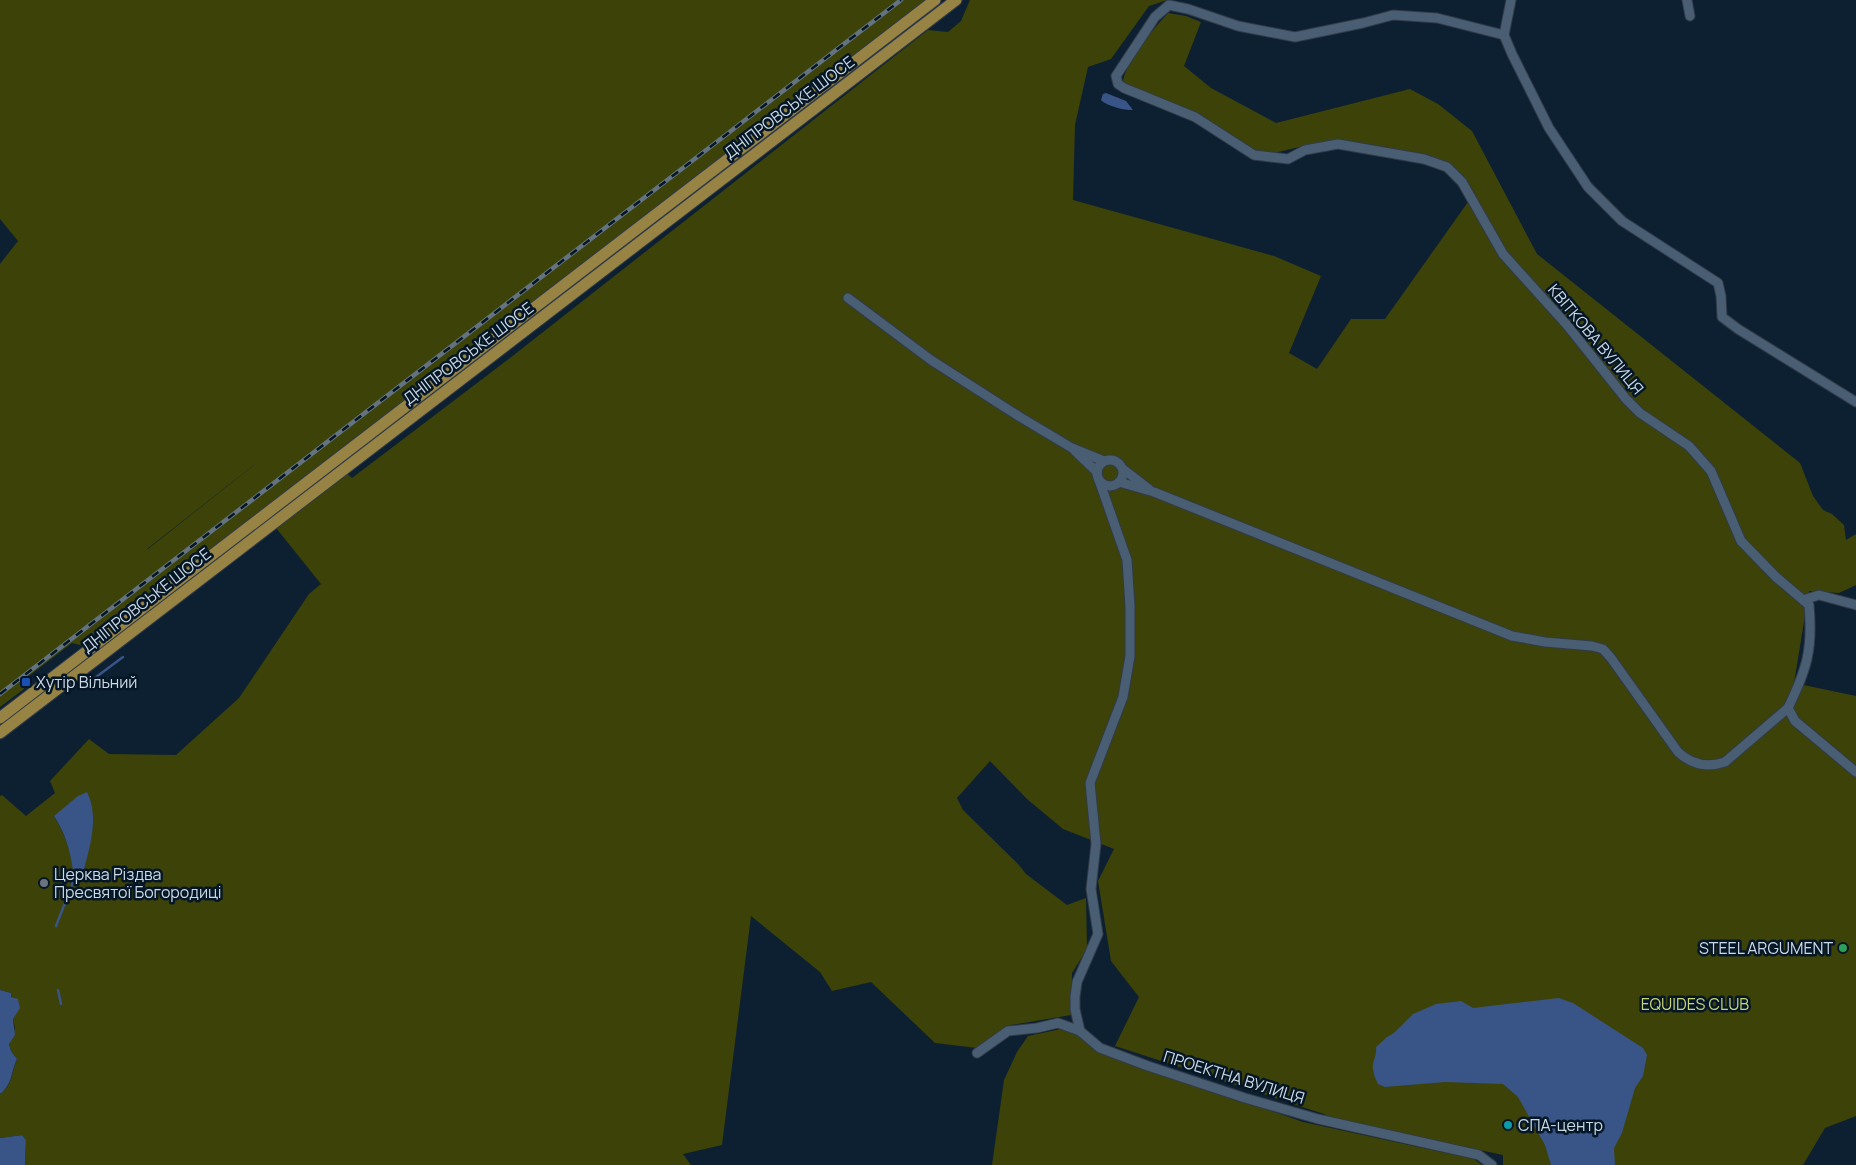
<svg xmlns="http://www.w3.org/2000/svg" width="1856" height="1165" viewBox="0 0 1856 1165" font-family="Manrope,sans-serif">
  <rect width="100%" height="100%" fill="#0d2031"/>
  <g fill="#3d4209" fill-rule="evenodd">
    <path d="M 0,0 L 935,0 L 213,554 L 135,602 L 80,645 L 72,643 L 21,682 L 24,689 L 0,707 L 0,264 L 18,241 L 0,219 ZM 287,439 L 148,549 L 147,549 Z"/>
    <path d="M 970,0 L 1167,0 L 1149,6 L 1111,59 L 1088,67 L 1075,125 L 1073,200 L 1274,256 L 1321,276 L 1289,353 L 1317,369 L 1351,319 L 1385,319 L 1473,195 L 1462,175 L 1451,164 L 1432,157 L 1308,145 L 1274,153 L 1251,150 L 1131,89 L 1123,81 C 1127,60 1153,29 1168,13 L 1186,16 L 1201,22 L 1184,66 L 1211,88 L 1276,123 L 1410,89 L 1438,104 L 1472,131 L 1537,254 L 1800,463 L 1813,496 L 1823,510 L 1832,514 L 1844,525 L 1846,540 L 1856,534 L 1856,585 L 1839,593 L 1809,591 L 1794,683 L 1856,696 L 1856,1116 L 1825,1128 L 1803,1165 L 1503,1165 L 1503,1155 L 1330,1118 L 1324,1114 L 1115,1046 L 1139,997 L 1111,961 L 1098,881 L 1114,849 L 1063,829 L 1027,799 L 990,761 L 957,798 L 963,810 L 1019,865 L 1026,874 L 1067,905 L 1086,898 L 1087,949 L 1072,973 L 1071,1015 L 1011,1025 L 977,1048 L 935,1043 L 871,982 L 832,991 L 820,972 L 751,916 L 722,1145 L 683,1154 L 691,1165 L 25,1165 L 26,1140 L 22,1135 L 0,1138 L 0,1093 L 2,1093 C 14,1080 11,1074 17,1059 L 11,1051 L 9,1044 L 15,1028 L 13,1019 L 11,993 L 0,990 L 0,796 L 2,795 L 26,816 L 55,793 L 50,781 L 89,739 L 109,754 L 176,755 L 239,698 L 309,594 L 321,584 L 272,523 L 343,470 L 352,478 L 510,358 L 928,30 L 948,32 L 961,21 ZM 54,816 L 93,817 L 92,832 L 83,874 L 74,870 C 70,850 65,834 54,816 Z"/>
    <path d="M 1061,1029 L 1077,1032 L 1105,1053 L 1303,1122 L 1474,1159 L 1482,1165 L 992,1165 L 1004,1080 L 1017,1052 L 1028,1036 Z"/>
  </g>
  <g fill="#395486">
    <path d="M 1106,93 L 1126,101 L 1133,110 C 1125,111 1105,105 1101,100 L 1103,94 Z"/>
    <path d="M 87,792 C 100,818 89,849 83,874 L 73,870 C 70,850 65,833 54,816 L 78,796 Z"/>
    <path d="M 0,990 L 11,993 L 11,997 L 18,999 L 20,1008 L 13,1019 L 15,1035 L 9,1044 L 11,1051 L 17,1059 C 10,1075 14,1079 2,1093 L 0,1093 Z"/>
    <path d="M 1559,998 L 1573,1003 L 1643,1048 L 1647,1055 L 1643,1076 L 1635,1088 L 1622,1133 L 1614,1148 L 1615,1165 L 1551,1165 L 1545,1145 L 1518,1097 L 1503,1084 L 1445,1082 L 1385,1087 L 1378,1084 C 1375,1078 1372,1070 1373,1064 C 1374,1058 1377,1054 1376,1047 L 1387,1037 L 1394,1033 L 1413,1014 L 1436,1004 L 1461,1001 L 1473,1008 Z"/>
    <path d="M 22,1135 L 26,1140 L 25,1165 L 0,1165 L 0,1138 Z"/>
  </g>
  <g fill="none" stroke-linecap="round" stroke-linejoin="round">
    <g stroke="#395486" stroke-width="2.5">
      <path d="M 80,689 L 123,657"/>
      <path d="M 56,926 L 77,872"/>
      <path d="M 58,990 L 61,1004"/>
    </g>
    <defs>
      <g id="minor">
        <path d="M 1687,0 L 1690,16"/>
        <path d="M 1504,35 L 1511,0"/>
        <path d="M 848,298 L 931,360 L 1020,417 L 1072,448 L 1104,461"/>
        <path d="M 1856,402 L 1738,329 L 1722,317 L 1721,296 L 1718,283 L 1622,221 L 1588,187 L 1549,128 L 1512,54 L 1504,35 L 1437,18 L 1393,15 L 1363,23 L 1295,37 L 1238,26 L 1188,9 L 1169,5 L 1155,17 L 1116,76 L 1118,84 L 1124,88 L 1195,117 L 1254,155 L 1288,159 L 1305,150 L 1338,144 L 1424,159 L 1447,167 L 1462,182 L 1503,254 L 1567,325 L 1626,399 L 1640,413 L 1689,446 L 1711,471 L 1741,541 L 1776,577 L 1809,605 C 1813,649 1807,669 1788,708 L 1795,721 L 1856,772"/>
        <path d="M 1075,451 L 1097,472"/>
        <circle cx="1110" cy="473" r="13"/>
        <path d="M 1123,469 L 1149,489"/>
        <path d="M 1119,482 L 1154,492 L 1512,636 L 1545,642 L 1592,646 L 1603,649 L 1611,658 L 1678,752 C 1692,765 1707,768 1725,762 L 1788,708"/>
        <path d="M 1803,600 L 1819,595 L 1856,605"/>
        <path d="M 1080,1031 L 1075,1009 L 1075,997 L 1077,982 L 1098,934 L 1091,889 L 1096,844 L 1090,783 L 1123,697 L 1130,656 L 1130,606 L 1127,560 L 1099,480"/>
        <path d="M 977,1053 L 1008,1031 L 1037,1028 L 1058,1023 L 1080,1031 L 1100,1048 L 1148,1066 L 1245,1098 L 1318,1119 L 1479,1155 L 1492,1165"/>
      </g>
      <g id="major">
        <path d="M 0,718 L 935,0"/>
        <path d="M 0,733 L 956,0"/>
      </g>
    </defs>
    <use href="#minor" stroke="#313b49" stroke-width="11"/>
    <use href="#major" stroke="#313b49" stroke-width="13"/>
    <use href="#minor" stroke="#495e72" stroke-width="9"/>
    <use href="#major" stroke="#978344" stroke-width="11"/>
    <defs>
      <path id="rail" d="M 0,694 L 901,0"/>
    </defs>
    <use href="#rail" stroke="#637382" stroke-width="4.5"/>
    <use href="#rail" stroke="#051727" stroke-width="2.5" stroke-dasharray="8" stroke-linecap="butt"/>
  </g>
  <rect fill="#1a4fb4" stroke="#051727" stroke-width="2" x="21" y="677" width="10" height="10" rx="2.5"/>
  <circle fill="#6b7280" stroke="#051727" stroke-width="2" cx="44" cy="883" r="5"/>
  <circle fill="#2e9e5b" stroke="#051727" stroke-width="2" cx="1843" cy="948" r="5"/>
  <circle fill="#0f9aa8" stroke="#051727" stroke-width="2" cx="1508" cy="1125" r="5"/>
  <g text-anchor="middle" stroke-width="5" stroke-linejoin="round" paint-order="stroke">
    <g font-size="16" fill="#cdd9e4" stroke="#051727">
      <text transform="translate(789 107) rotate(-37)" y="6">ДНІПРОВСЬКЕ ШОСЕ</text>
      <text transform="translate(1596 339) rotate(50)" y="6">КВІТКОВА ВУЛИЦЯ</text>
      <text transform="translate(468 353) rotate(-37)" y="6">ДНІПРОВСЬКЕ ШОСЕ</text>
      <text transform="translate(146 600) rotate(-38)" y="6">ДНІПРОВСЬКЕ ШОСЕ</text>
      <text transform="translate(1234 1077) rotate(17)" y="6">ПРОЕКТНА ВУЛИЦЯ</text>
    </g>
    <g font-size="16" fill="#cdd9e4" stroke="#051727" text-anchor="start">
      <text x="36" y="688">Хутір Вільний</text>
      <text x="54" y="880">Церква Різдва<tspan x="54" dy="18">Пресвятої Богородиці</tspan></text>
      <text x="1833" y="954" text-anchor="end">STEEL ARGUMENT</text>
      <text x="1518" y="1131">СПА-центр</text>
    </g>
    <g font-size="16" fill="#c8d577" stroke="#051727">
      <text x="1695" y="1010">EQUIDES CLUB</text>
    </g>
  </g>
</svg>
